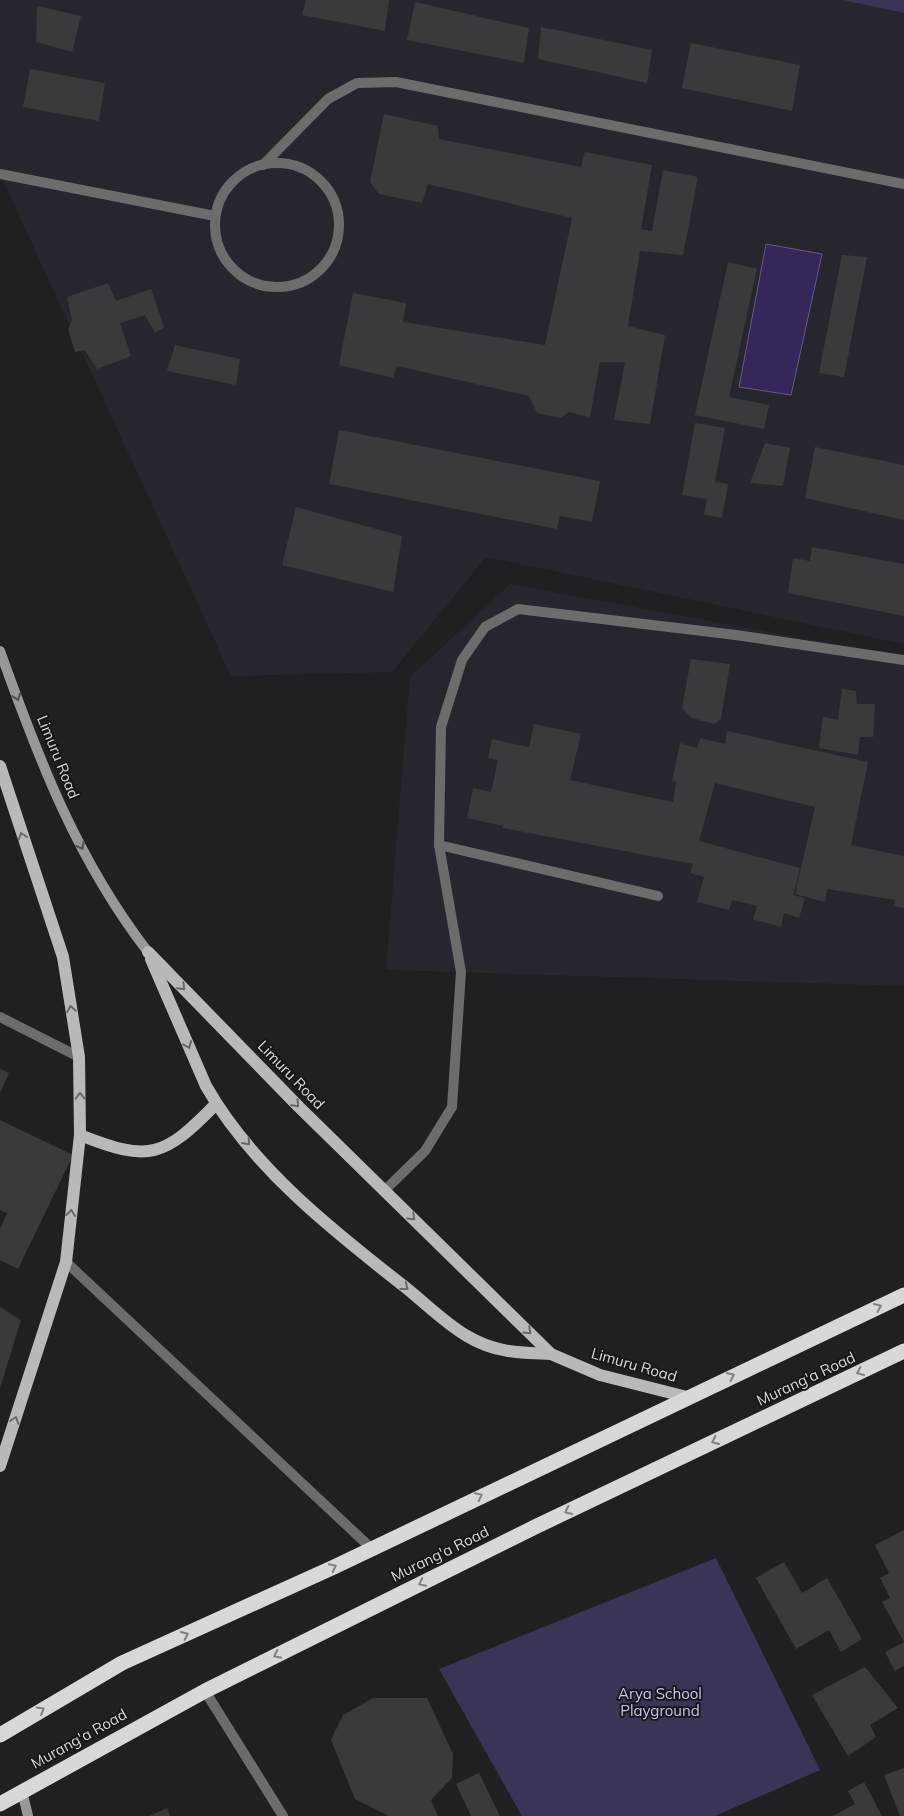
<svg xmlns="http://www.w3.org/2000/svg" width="904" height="1816" viewBox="0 0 904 1816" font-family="Mulish,sans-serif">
  <rect width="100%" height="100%" fill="#202022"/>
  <g fill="#27262e">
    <path d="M 0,0 L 904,0 L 904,644 L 486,557 L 392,672 L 231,676 L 0,174 Z"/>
    <path d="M 510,584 L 904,657 L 904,986 L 386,970 L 410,677 Z"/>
  </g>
  <g fill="#3b3457">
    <path d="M 843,0 L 904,0 L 904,13 Z"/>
    <path d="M 716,1558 L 820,1770 L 715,1816 L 522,1816 L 439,1669 Z"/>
  </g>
  <path fill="#35275a" stroke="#665c80" d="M 766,244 L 822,254 L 791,395 L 739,387 Z"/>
  <g fill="#3a3a3c">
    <path d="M 306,0 L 389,0 L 385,31 L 302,15 Z"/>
    <path d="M 415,2 L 529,28 L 524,63 L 407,40 Z"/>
    <path d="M 37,6 L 81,16 L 72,52 L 36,42 Z"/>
    <path d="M 541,27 L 652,50 L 647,83 L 538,59 Z"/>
    <path d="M 691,43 L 800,65 L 792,111 L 682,88 Z"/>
    <path d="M 30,69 L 105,83 L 99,121 L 23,107 Z"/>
    <path d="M 384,114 L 438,126 L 439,139 L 581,167 L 585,152 L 652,165 L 641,229 L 652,231 L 663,170 L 698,177 L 683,255 L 640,251 L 628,326 L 665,335 L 650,424 L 614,420 L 625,362 L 600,362 L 590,417 L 569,412 L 561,418 L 537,413 L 529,396 L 397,366 L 393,378 L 339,365 L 353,293 L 406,303 L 403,322 L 545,345 L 572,218 L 428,184 L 422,203 L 379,194 L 370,182 Z"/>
    <path d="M 842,255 L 867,257 L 844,377 L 819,373 Z"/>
    <path d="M 728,262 L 757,269 L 729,397 L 769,405 L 764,429 L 695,415 Z"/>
    <path d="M 108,283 L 116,301 L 151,289 L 164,327 L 155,333 L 145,315 L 120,323 L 131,356 L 97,369 L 85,350 L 75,352 L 68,329 L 72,320 L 67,297 Z"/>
    <path d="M 175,345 L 240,359 L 236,385 L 167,371 Z"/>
    <path d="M 695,423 L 725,428 L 715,482 L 728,484 L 722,518 L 704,515 L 707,499 L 682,495 Z"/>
    <path d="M 339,430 L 600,481 L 592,522 L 560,516 L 557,529 L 329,484 Z"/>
    <path d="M 765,443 L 790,448 L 783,486 L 750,483 Z"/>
    <path d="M 815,447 L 904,465 L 904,520 L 805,498 Z"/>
    <path d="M 296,507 L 402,536 L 393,592 L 282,565 Z"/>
    <path d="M 812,547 L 904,564 L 904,616 L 788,593 L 793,558 L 810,561 Z"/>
    <path d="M 691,659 L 730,664 L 721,719 L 714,724 L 692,718 L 682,708 Z"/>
    <path d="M 842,689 L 856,691 L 857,704 L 875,704 L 873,737 L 860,737 L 858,755 L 819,748 L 823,717 L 838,720 Z"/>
    <path d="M 534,724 L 581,734 L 570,780 L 673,802 L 676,782 L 672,781 L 680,743 L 697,748 L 700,738 L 725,744 L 727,731 L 868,762 L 851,845 L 904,856 L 904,908 L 894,906 L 895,900 L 827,889 L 825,902 L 795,894 L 815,807 L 715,783 L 699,841 L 800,868 L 793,895 L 805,898 L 799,918 L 784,913 L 781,927 L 753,919 L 757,906 L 732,900 L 729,910 L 697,902 L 704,877 L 690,873 L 693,864 L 503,828 L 503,826 L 467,818 L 473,788 L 491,792 L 498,760 L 488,758 L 492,739 L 529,747 Z"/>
    <path d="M 0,1069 L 9,1073 L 0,1093 Z"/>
    <path d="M 0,1120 L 73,1155 L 18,1269 L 0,1260 L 0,1229 L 7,1213 L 0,1210 Z"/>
    <path d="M 0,1307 L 21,1320 L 0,1388 Z"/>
    <path d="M 904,1530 L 904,1666 L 895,1671 L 885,1652 L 904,1642 L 882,1602 L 890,1598 L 880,1578 L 889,1573 L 875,1545 Z"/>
    <path d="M 784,1562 L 802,1593 L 827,1578 L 862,1639 L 841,1652 L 829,1630 L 796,1649 L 756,1578 Z"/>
    <path d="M 865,1667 L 898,1708 L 870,1725 L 876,1737 L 848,1756 L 812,1695 Z"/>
    <path d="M 373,1698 L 427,1698 L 453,1754 L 452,1778 L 431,1800 L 438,1816 L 389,1816 L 355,1799 L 331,1740 L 343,1715 Z"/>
    <path d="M 904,1768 L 904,1816 L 900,1816 L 884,1775 Z"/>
    <path d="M 479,1773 L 500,1816 L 471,1816 L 456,1784 Z"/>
    <path d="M 864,1782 L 882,1816 L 833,1816 L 855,1804 L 848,1791 Z"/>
    <path d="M 167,1808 L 170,1816 L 149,1816 Z"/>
  </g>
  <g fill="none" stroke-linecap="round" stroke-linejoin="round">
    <g stroke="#6c6c6d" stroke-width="10">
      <circle cx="277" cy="225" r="62"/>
      <path d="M 263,165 L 328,99 L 357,83 L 396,82 L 904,184"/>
      <path d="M 0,174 L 215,216"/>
      <path d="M 439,845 L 658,896"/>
      <path d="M 384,1191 L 425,1151 L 452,1107 L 461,972 L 439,845 L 441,727 L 462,660 L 485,627 L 518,609 L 736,635 L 904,660"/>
      <path d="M 66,1262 L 371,1548"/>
      <path d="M 205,1691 L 283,1816"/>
    </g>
    <path stroke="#6c6c6d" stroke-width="10" d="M 0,1017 L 79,1057"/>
    <g stroke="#989799" stroke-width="10">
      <path d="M 0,651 C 39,760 77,860 148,952"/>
      <path d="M 22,1791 L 28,1816"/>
    </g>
    <g stroke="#b9b9bc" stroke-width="12">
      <path d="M 0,766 L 63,957 L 79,1057 L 80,1135 L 66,1262 L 0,1466"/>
      <path d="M 148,952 L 299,1107 L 551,1354 L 600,1375 L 687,1397"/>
      <path d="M 151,959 L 206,1086 C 252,1167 332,1230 405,1287 C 425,1303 445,1323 467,1336 C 495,1353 521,1353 551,1354"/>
      <path d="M 80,1135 C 150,1163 164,1157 216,1104"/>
    </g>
    <g stroke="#d8d8db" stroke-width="15">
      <path d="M 0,1735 L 122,1663 L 334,1567 L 904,1295"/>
      <path d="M 0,1804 L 205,1691 L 537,1526 L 904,1351"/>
    </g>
  </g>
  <defs><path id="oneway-chevron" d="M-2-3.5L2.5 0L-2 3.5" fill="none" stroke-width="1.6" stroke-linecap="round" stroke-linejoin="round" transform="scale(1.25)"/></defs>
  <g stroke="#515153">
    <use href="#oneway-chevron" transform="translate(17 697) rotate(70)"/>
    <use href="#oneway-chevron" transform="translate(81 846) rotate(61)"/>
  </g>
  <g stroke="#68686a">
    <use href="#oneway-chevron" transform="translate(22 836) rotate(-108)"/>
    <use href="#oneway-chevron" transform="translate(182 987) rotate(46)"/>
    <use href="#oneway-chevron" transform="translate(71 1009) rotate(-99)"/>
    <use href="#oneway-chevron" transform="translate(188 1045) rotate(67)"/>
    <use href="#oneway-chevron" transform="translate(80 1096) rotate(-91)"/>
    <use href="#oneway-chevron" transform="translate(296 1104) rotate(46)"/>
    <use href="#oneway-chevron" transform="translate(247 1142) rotate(49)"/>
    <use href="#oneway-chevron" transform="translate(71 1213) rotate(-83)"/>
    <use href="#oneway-chevron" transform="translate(412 1217) rotate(44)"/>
    <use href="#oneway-chevron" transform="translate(405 1287) rotate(38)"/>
    <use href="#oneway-chevron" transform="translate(528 1331) rotate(44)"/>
    <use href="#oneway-chevron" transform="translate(15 1420) rotate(-72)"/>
  </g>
  <g stroke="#818184">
    <use href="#oneway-chevron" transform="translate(878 1307) rotate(-25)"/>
    <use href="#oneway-chevron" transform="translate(860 1372) rotate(155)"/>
    <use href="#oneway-chevron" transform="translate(731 1376) rotate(-25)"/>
    <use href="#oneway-chevron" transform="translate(715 1441) rotate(155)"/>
    <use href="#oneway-chevron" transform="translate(479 1496) rotate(-26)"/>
    <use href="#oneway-chevron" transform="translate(568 1511) rotate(155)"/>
    <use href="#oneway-chevron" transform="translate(333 1567) rotate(-26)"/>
    <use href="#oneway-chevron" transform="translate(422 1583) rotate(154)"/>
    <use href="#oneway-chevron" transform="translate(185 1635) rotate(-24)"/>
    <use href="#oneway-chevron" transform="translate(277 1655) rotate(154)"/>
    <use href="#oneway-chevron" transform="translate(41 1710) rotate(-30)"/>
  </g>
  <g text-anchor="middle" stroke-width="4" stroke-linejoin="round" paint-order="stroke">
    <g font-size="15" fill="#d8d7d9" stroke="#171719">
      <text transform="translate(58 757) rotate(68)" y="5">Limuru Road</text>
      <text transform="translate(291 1075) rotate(46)" y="5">Limuru Road</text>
      <text transform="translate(634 1365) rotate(16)" y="5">Limuru Road</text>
      <text transform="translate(806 1379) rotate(-25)" y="5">Murang'a Road</text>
      <text transform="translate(440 1554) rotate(-26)" y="5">Murang'a Road</text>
      <text transform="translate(79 1739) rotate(-29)" y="5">Murang'a Road</text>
    </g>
    <g font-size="15" fill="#cbc2f4" stroke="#171719">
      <text x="660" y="1699">Arya School<tspan x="660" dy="17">Playground</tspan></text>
    </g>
  </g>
</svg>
